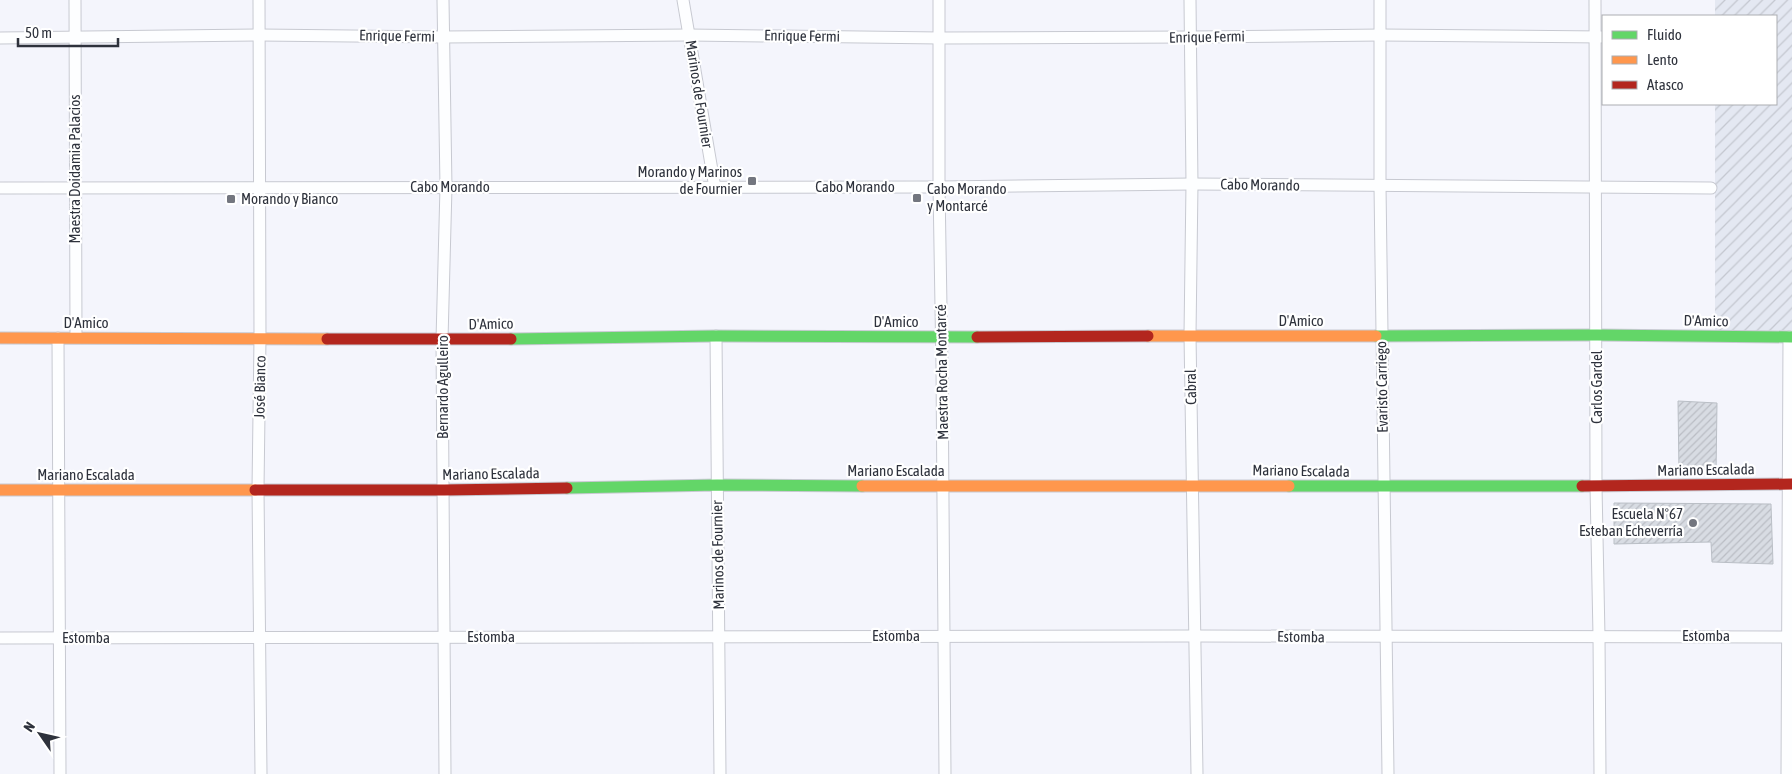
<svg xmlns="http://www.w3.org/2000/svg" width="1792" height="774" viewBox="0 0 1792 774" font-family="'Asap Condensed',sans-serif">
  <defs>
    <pattern id="industrial-furrows" width="10" height="10" patternUnits="userSpaceOnUse" patternTransform="scale(1.25)"><rect width="10" height="10" fill="#e4e8f2"/><path d="M-1 1l2-2M0 10L10 0M9 11l2-2" fill="none" stroke="#c4c7d0"/></pattern>
    <pattern id="building-hatch" width="6" height="6" patternUnits="userSpaceOnUse" patternTransform="scale(1.25)"><rect width="6" height="6" fill="#d8dce3"/><path d="M-1 1l2-2M0 6l6-6M5 7l2-2" fill="none" stroke="#babdc4"/></pattern>
  </defs>
  <rect width="100%" height="100%" fill="#f4f5fc"/>
  <path fill="url(#industrial-furrows)" d="M 1715,0 L 1792,0 L 1792,330 L 1715,332 L 1715,104 L 1776,104 L 1776,16 L 1715,16 Z"/>
  <g fill="url(#building-hatch)" stroke="#babfc6">
    <path d="M 1678,401 L 1717,403 L 1716,474 L 1679,474 Z"/>
    <path d="M 1614,503 L 1771,504 L 1773,564 L 1712,562 L 1711,542 L 1614,544 Z"/>
  </g>
  <g fill="none" stroke-linecap="round" stroke-linejoin="round">
    <defs>
      <g id="street">
        <path d="M 75,0 L 76,337"/>
        <path d="M 259,0 L 260,338 L 258,489 L 261,774"/>
        <path d="M 443,0 L 446,187 L 442,340 L 445,774"/>
        <path d="M 683,0 L 715,188"/>
        <path d="M 939,0 L 939,187 L 942,367 L 945,774"/>
        <path d="M 1190,0 L 1192,184 L 1190,335 L 1197,774"/>
        <path d="M 1380,0 L 1380,186 L 1388,774"/>
        <path d="M 1595,0 L 1596,486 L 1599,636 L 1600,774"/>
        <path d="M 0,38 L 260,35 L 443,37 L 689,35 L 940,38 L 1190,37 L 1381,35 L 1603,37"/>
        <path d="M 0,188 L 939,187 L 1192,184 L 1711,188"/>
        <path d="M 716,336 L 720,774"/>
        <path d="M 58,338 L 60,774"/>
        <path d="M 0,638 L 1196,636 C 1394,638 1593,636 1792,637"/>
        <path d="M 1787,774 L 1789,337"/>
      </g>
      <g id="fast">
        <path d="M 1376,336 L 1597,335 L 1792,337"/>
        <path d="M 511,339 L 716,336 L 977,337"/>
        <path d="M 1289,486 L 1582,486"/>
        <path d="M 567,488 L 717,485 L 862,486"/>
      </g>
      <g id="slow">
        <path d="M 1148,336 L 1376,336"/>
        <path d="M 0,338 L 327,339"/>
        <path d="M 862,486 L 1289,486"/>
        <path d="M 0,490 L 255,490"/>
      </g>
      <g id="jam">
        <path d="M 977,337 L 1148,336"/>
        <path d="M 327,339 L 511,339"/>
        <path d="M 1582,486 L 1792,484"/>
        <path d="M 255,490 L 444,490 L 567,488"/>
      </g>
    </defs>
    <use href="#street" stroke="#c7c9d1" stroke-width="13"/>
    <use href="#fast" stroke="#c7c9d1" stroke-width="13"/>
    <use href="#slow" stroke="#c7c9d1" stroke-width="13"/>
    <use href="#jam" stroke="#c7c9d1" stroke-width="13"/>
    <use href="#street" stroke="#fdfeff" stroke-width="11"/>
    <use href="#fast" stroke="#63d668" stroke-width="11"/>
    <use href="#slow" stroke="#ff974d" stroke-width="11"/>
    <use href="#jam" stroke="#b3261e" stroke-width="11"/>
  </g>
  <g fill="#73767f" stroke="#fff" stroke-width="2">
    <rect x="747" y="176" width="10" height="10" rx="2.5"/>
    <rect x="912" y="193" width="10" height="10" rx="2.5"/>
    <rect x="226" y="194" width="10" height="10" rx="2.5"/>
    <circle cx="1693" cy="523" r="5"/>
  </g>
  <g text-anchor="middle" stroke-width="4.5" stroke-linejoin="round" paint-order="stroke">
    <g font-size="15" fill="#2e323c" stroke="#fff">
      <text transform="translate(397 36) rotate(1)" y="5">Enrique Fermi</text>
      <text transform="translate(802 36) rotate(1)" y="5">Enrique Fermi</text>
      <text transform="translate(1207 37) rotate(-1)" y="5">Enrique Fermi</text>
      <text transform="translate(699 94) rotate(81)" y="5">Marinos de Fournier</text>
      <text transform="translate(75 169) rotate(-90)" y="5">Maestra Doidamia Palacios</text>
      <text transform="translate(1260 185) rotate(1)" y="5">Cabo Morando</text>
      <text x="450" y="192">Cabo Morando</text>
      <text x="855" y="192">Cabo Morando</text>
      <text x="1301" y="326">D'Amico</text>
      <text transform="translate(1706 321) rotate(1)" y="5">D'Amico</text>
      <text x="896" y="327">D'Amico</text>
      <text x="86" y="328">D'Amico</text>
      <text transform="translate(491 324) rotate(-1)" y="5">D'Amico</text>
      <text transform="translate(942 372) rotate(-91)" y="5">Maestra Rocha Montarcé</text>
      <text transform="translate(260 387) rotate(-89)" y="5">José Bianco</text>
      <text transform="translate(443 387) rotate(-90)" y="5">Bernardo Agulleiro</text>
      <text transform="translate(1191 387) rotate(-91)" y="5">Cabral</text>
      <text transform="translate(1382 387) rotate(-91)" y="5">Evaristo Carriego</text>
      <text transform="translate(1597 387) rotate(-90)" y="5">Carlos Gardel</text>
      <text transform="translate(1706 470) rotate(-1)" y="5">Mariano Escalada</text>
      <text x="896" y="476">Mariano Escalada</text>
      <text transform="translate(1301 471) rotate(1)" y="5">Mariano Escalada</text>
      <text transform="translate(491 474) rotate(-1)" y="5">Mariano Escalada</text>
      <text x="86" y="480">Mariano Escalada</text>
      <text transform="translate(718 555) rotate(-91)" y="5">Marinos de Fournier</text>
      <text x="896" y="641">Estomba</text>
      <text x="1706" y="641">Estomba</text>
      <text x="491" y="642">Estomba</text>
      <text transform="translate(1301 637) rotate(1)" y="5">Estomba</text>
      <text x="86" y="643">Estomba</text>
    </g>
    <g font-size="15" fill="#2e323c" stroke="#fff" text-anchor="end">
      <text x="742" y="177">Morando y Marinos<tspan x="742" dy="17">de Fournier</tspan></text>
      <text x="927" y="194" text-anchor="start">Cabo Morando<tspan x="927" dy="17">y Montarcé</tspan></text>
      <text x="241" y="204" text-anchor="start">Morando y Bianco</text>
      <text x="1683" y="519">Escuela N°67<tspan x="1683" dy="17">Esteban Echeverría</tspan></text>
    </g>
  </g>
  <rect x="1602" y="15" width="175" height="90" fill="#ffffff" stroke="#abadb1"/>
  <rect x="1612" y="31" width="25" height="8" fill="#63d668" stroke="#abadb1"/>
  <text x="1647" y="40" font-size="15" fill="#2e323c">Fluido</text>
  <rect x="1612" y="56" width="25" height="8" fill="#ff974d" stroke="#abadb1"/>
  <text x="1647" y="65" font-size="15" fill="#2e323c">Lento</text>
  <rect x="1612" y="81" width="25" height="8" fill="#b3261e" stroke="#abadb1"/>
  <text x="1647" y="90" font-size="15" fill="#2e323c">Atasco</text>
  <g transform="translate(40 734) rotate(304)" stroke="#ffffff" stroke-width="4" paint-order="stroke">
  <path d="M0-4L9 19L0 12L-9 19Z" fill="#2e323c"/>
  <text y="-8" font-size="14" font-weight="bold" text-anchor="middle" fill="#2e323c">N</text>
  </g>
  <path d="M18 38v8h100v-8" fill="none" stroke="#2e323c" stroke-width="2.5"/>
  <text x="25" y="38" font-size="15" fill="#2e323c" stroke="#ffffff" stroke-width="4" paint-order="stroke">50 m</text>
</svg>
